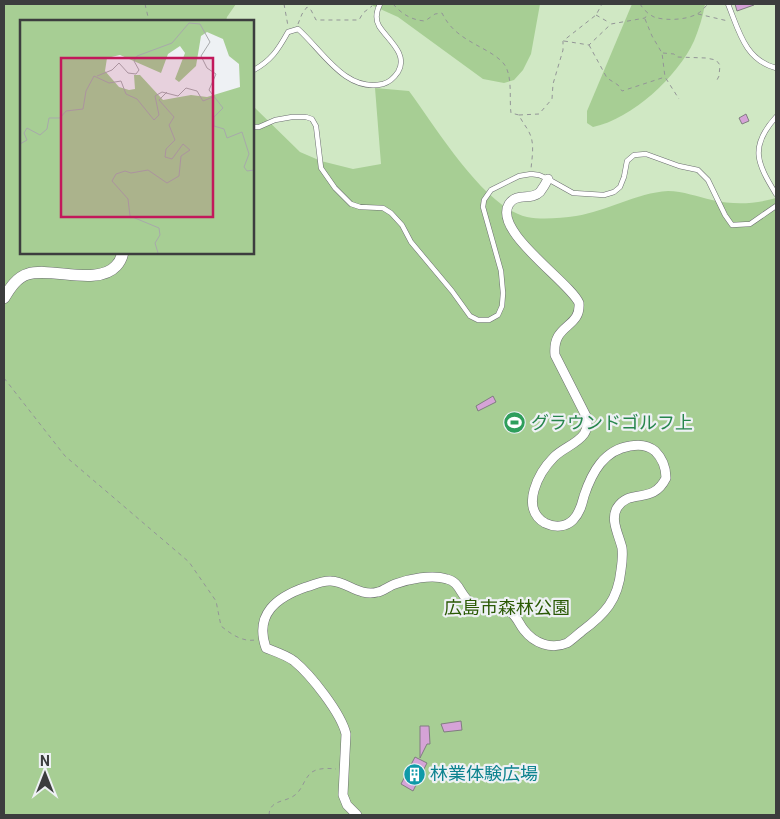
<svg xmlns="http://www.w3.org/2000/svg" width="780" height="819" viewBox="0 0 780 819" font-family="Roboto,'Noto Sans JP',sans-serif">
  <rect width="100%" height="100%" fill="#eef1f4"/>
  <path fill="#d0e8c4" d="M 87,4 L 776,4 L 776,253 L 263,543 L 253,140 L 252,21 L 97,21 Z"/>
  <g fill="#a7ce94">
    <path d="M 4,4 L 236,4 L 227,17 L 226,21 L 21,21 L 21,252 L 252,252 L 253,106 L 300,152 L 321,161 L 353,169 L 381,164 L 375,88 L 409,91 C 436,127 483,207 527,217 C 542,220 561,218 576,216 C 607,211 636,193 668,191 C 683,191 698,197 712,200 C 734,205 755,204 776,198 L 776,815 L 4,815 Z"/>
    <path d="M 369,4 L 540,4 L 531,54 L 523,70 L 514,80 L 504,83 L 483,79 L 398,17 Z"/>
    <path d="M 632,4 L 705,4 C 703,16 699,29 694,41 C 678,76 632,119 593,127 L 587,123 L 587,111 Z"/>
  </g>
  <g fill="#d5a3d7" stroke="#807d80">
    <path d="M 735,4 L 754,4 L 754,5 L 737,11 Z"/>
    <path d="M 746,114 L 749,121 L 742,124 L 739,118 Z"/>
    <path d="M 493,396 L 496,402 L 478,411 L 476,406 Z"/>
    <path d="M 461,721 L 462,730 L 444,732 L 441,724 Z"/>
    <path d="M 420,726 L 429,726 L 430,744 L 427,744 L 420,758 Z"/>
    <path d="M 415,757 L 427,763 L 413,791 L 401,784 Z"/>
  </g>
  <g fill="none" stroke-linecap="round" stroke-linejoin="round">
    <defs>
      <g id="service">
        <path d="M 728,4 C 739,31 745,60 776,68"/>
        <path d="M 252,71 C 271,61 278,50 288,32 L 298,29 C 322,50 345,93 383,84 C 390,82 394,78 398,72 C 409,54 387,39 379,26 C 375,19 377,10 380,4"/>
        <path d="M 776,117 C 749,147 757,163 776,194"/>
        <path d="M 252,127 L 259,127 L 275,120 L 292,117 L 306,117 L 312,119 L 316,126 L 321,168 L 335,188 L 351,204 L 360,207 L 383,208 L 391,213 L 402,225 L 411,242 L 452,291 L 470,316 L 478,320 L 489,320 L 498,315 L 502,306 L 503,293 L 501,271 L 483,207 L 484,200 L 491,190 L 519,176 L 531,174 L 539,175 L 548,179 L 573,193 L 604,195 L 614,192 L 620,187 L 624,177 L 627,161 L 634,155 L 646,154 L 679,166 L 698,170 L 708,180 L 725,215 L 732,225 L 750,224 L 776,206"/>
      </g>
      <path id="minor" d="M 357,815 L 347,805 L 343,795 L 346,734 C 341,713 311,675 294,661 C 286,655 276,652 266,648 C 254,614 277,597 306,587 C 314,585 322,580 331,581 C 348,582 359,597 378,592 C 383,591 389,586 395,584 C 409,579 432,574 447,579 C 460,582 460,595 470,602 C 482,610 498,605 510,612 C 517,616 519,624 524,630 C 534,643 551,650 567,643 C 572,640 577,635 582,631 C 605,614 618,600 621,570 C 622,563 623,555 622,548 C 619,535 610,520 617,508 C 630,487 652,506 666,478 C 666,467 663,459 655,451 C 648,445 640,444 630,446 C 604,450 592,472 584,496 C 582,504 580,513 573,520 C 566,527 555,528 545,523 C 519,508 539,472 554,457 C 563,448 577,444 584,434 C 588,428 588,423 586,416 L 555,355 C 552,323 581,329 579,303 C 570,282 492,231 509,204 C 517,192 531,201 540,192 C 543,188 546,183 548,179"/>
      <path id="tertiary" d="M 4,298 C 10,288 17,277 28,274 C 51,267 98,286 116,266 C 119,263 122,257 123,252"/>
    </defs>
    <use href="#service" stroke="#6b6e70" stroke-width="5.5"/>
    <use href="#minor" stroke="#6b6e70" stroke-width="10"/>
    <use href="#tertiary" stroke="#6b6e70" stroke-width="12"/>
    <g stroke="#939597" stroke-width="1" stroke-dasharray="4 4" stroke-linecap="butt">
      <path d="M 145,4 L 149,21"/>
      <path d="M 284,4 L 288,26"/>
      <path d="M 393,4 C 402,14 411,20 425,21 L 435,14 L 442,13 C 452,34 470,41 489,52 C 494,55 500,59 504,64 C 513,76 509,99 511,113 L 519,115 C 522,122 526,126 529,132 C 535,143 532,157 531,169"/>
      <path d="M 640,4 C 643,9 648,14 654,17 C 666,21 686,20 697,14 C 701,12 705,7 708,4"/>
      <path d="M 698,14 L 728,21"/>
      <path d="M 596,15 L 610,23"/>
      <path d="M 645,19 L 652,36 L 662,53 L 665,77 L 679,99"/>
      <path d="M 298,24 L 302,14 L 307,7 L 311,10 L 316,20 L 359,20 L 363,13 L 372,6"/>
      <path d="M 564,41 L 589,45 L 611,24 L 645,18 L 648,13"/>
      <path d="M 589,45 L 607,78 L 618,85 L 622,91 L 665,77"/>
      <path d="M 663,53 L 674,54 L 677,57 L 706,58 L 716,60 L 720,65 L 719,76 L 716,82"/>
      <path d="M 519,115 L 539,114 L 552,99 L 553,84 L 563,50 L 563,41 L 596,15 L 602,4"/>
      <path d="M 4,378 L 65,456 L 189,562 L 216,601 L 221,626 C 231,634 242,642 255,640"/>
      <path d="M 269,815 C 270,799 285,803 295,795 C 303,789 304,778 312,772 C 318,768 328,768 336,769"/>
    </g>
    <use href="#service" stroke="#fff" stroke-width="4.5"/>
    <use href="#minor" stroke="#fff" stroke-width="9"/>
    <use href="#tertiary" stroke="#fff" stroke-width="11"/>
  </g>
  <defs>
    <symbol id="stadium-disc" viewBox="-11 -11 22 22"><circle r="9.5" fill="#2e9e5b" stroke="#eef1f4"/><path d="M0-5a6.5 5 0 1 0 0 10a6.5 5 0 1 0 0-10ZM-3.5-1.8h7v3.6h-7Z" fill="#fff"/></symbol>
    <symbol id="building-disc" viewBox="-11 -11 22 22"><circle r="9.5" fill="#0f9aa8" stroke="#eef1f4"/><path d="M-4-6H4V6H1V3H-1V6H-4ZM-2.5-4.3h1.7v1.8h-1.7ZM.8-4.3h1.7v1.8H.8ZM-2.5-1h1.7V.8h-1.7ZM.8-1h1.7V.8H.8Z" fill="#fff"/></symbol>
  </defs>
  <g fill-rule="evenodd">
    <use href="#stadium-disc" x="502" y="410" width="25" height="25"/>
    <use href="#building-disc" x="402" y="762" width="25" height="25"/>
  </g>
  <g text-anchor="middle" stroke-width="4.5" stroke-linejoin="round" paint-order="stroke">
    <g font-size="18" fill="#27864d" stroke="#eef1f4" text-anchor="start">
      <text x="531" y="429">グラウンドゴルフ上</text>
    </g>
    <g font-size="18" fill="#2a5904" stroke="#eef1f4">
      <text x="507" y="614">広島市森林公園</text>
    </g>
    <g font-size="18" fill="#0d838f" stroke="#eef1f4" text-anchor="start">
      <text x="430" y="780">林業体験広場</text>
    </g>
  </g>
  <g transform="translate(20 20)">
    <rect width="234" height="234" fill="#eef1f4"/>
    <path d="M 0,0 L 234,0 L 234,233 L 0,233 ZM 187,12 L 203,19 L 209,36 L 219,44 L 220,67 L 187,77 L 171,75 L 143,80 L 120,55 L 114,55 L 115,69 L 109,70 L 99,67 L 85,51 L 87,38 L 100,35 L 141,53 L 148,34 L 160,26 L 165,33 L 155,59 L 159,62 L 176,46 L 181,16 Z" fill="#a7ce94" fill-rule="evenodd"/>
    <path fill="none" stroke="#a7a9ab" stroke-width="1" d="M 74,56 L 89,63 L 101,61 L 106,74 L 117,79 L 134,100 L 139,95 L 135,76 L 142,72 L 158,76 L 166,68 L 177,71 L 183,81 L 193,77M 77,56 L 92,50 L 99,43 L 108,53 L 116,54 L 119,50 L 114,41 L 117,36 L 152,23 L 169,3 L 180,4 L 190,22 L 181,36 L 187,48 L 196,54 L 189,70 L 203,88 L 194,97 L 194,106 L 204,109 L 207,118 L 222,112 L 229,134 L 224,147 L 227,151 L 234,150M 0,124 L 7,120 L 4,113 L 7,108 L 20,115 L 27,109 L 29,98 L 40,98 L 46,91 L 63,89 L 66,71 L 74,56M 138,233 L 135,223 L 140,215 L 139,208 L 110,196 L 108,179 L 92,161 L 96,154 L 105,151 L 111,153 L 128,150 L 147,163 L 159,156 L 161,136 L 170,130 L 163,124 L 152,139 L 145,137 L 146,129 L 155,120 L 149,105 L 154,97 L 139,80 L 147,72"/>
    <path fill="#c2185b" fill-opacity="0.15" stroke="#c2185b" stroke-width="2.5" d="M 41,38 L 193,38 L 193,197 L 41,197 Z"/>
    <rect width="234" height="234" fill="none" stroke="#3c3d3e" stroke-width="2.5"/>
  </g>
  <rect width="780" height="819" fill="none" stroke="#3c3d3e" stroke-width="10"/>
  <g transform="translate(45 774)" stroke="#eef1f4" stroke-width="4" paint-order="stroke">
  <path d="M0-4L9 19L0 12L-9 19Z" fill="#3c3d3e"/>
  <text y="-8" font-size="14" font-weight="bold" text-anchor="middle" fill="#3c3d3e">N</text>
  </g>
</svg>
